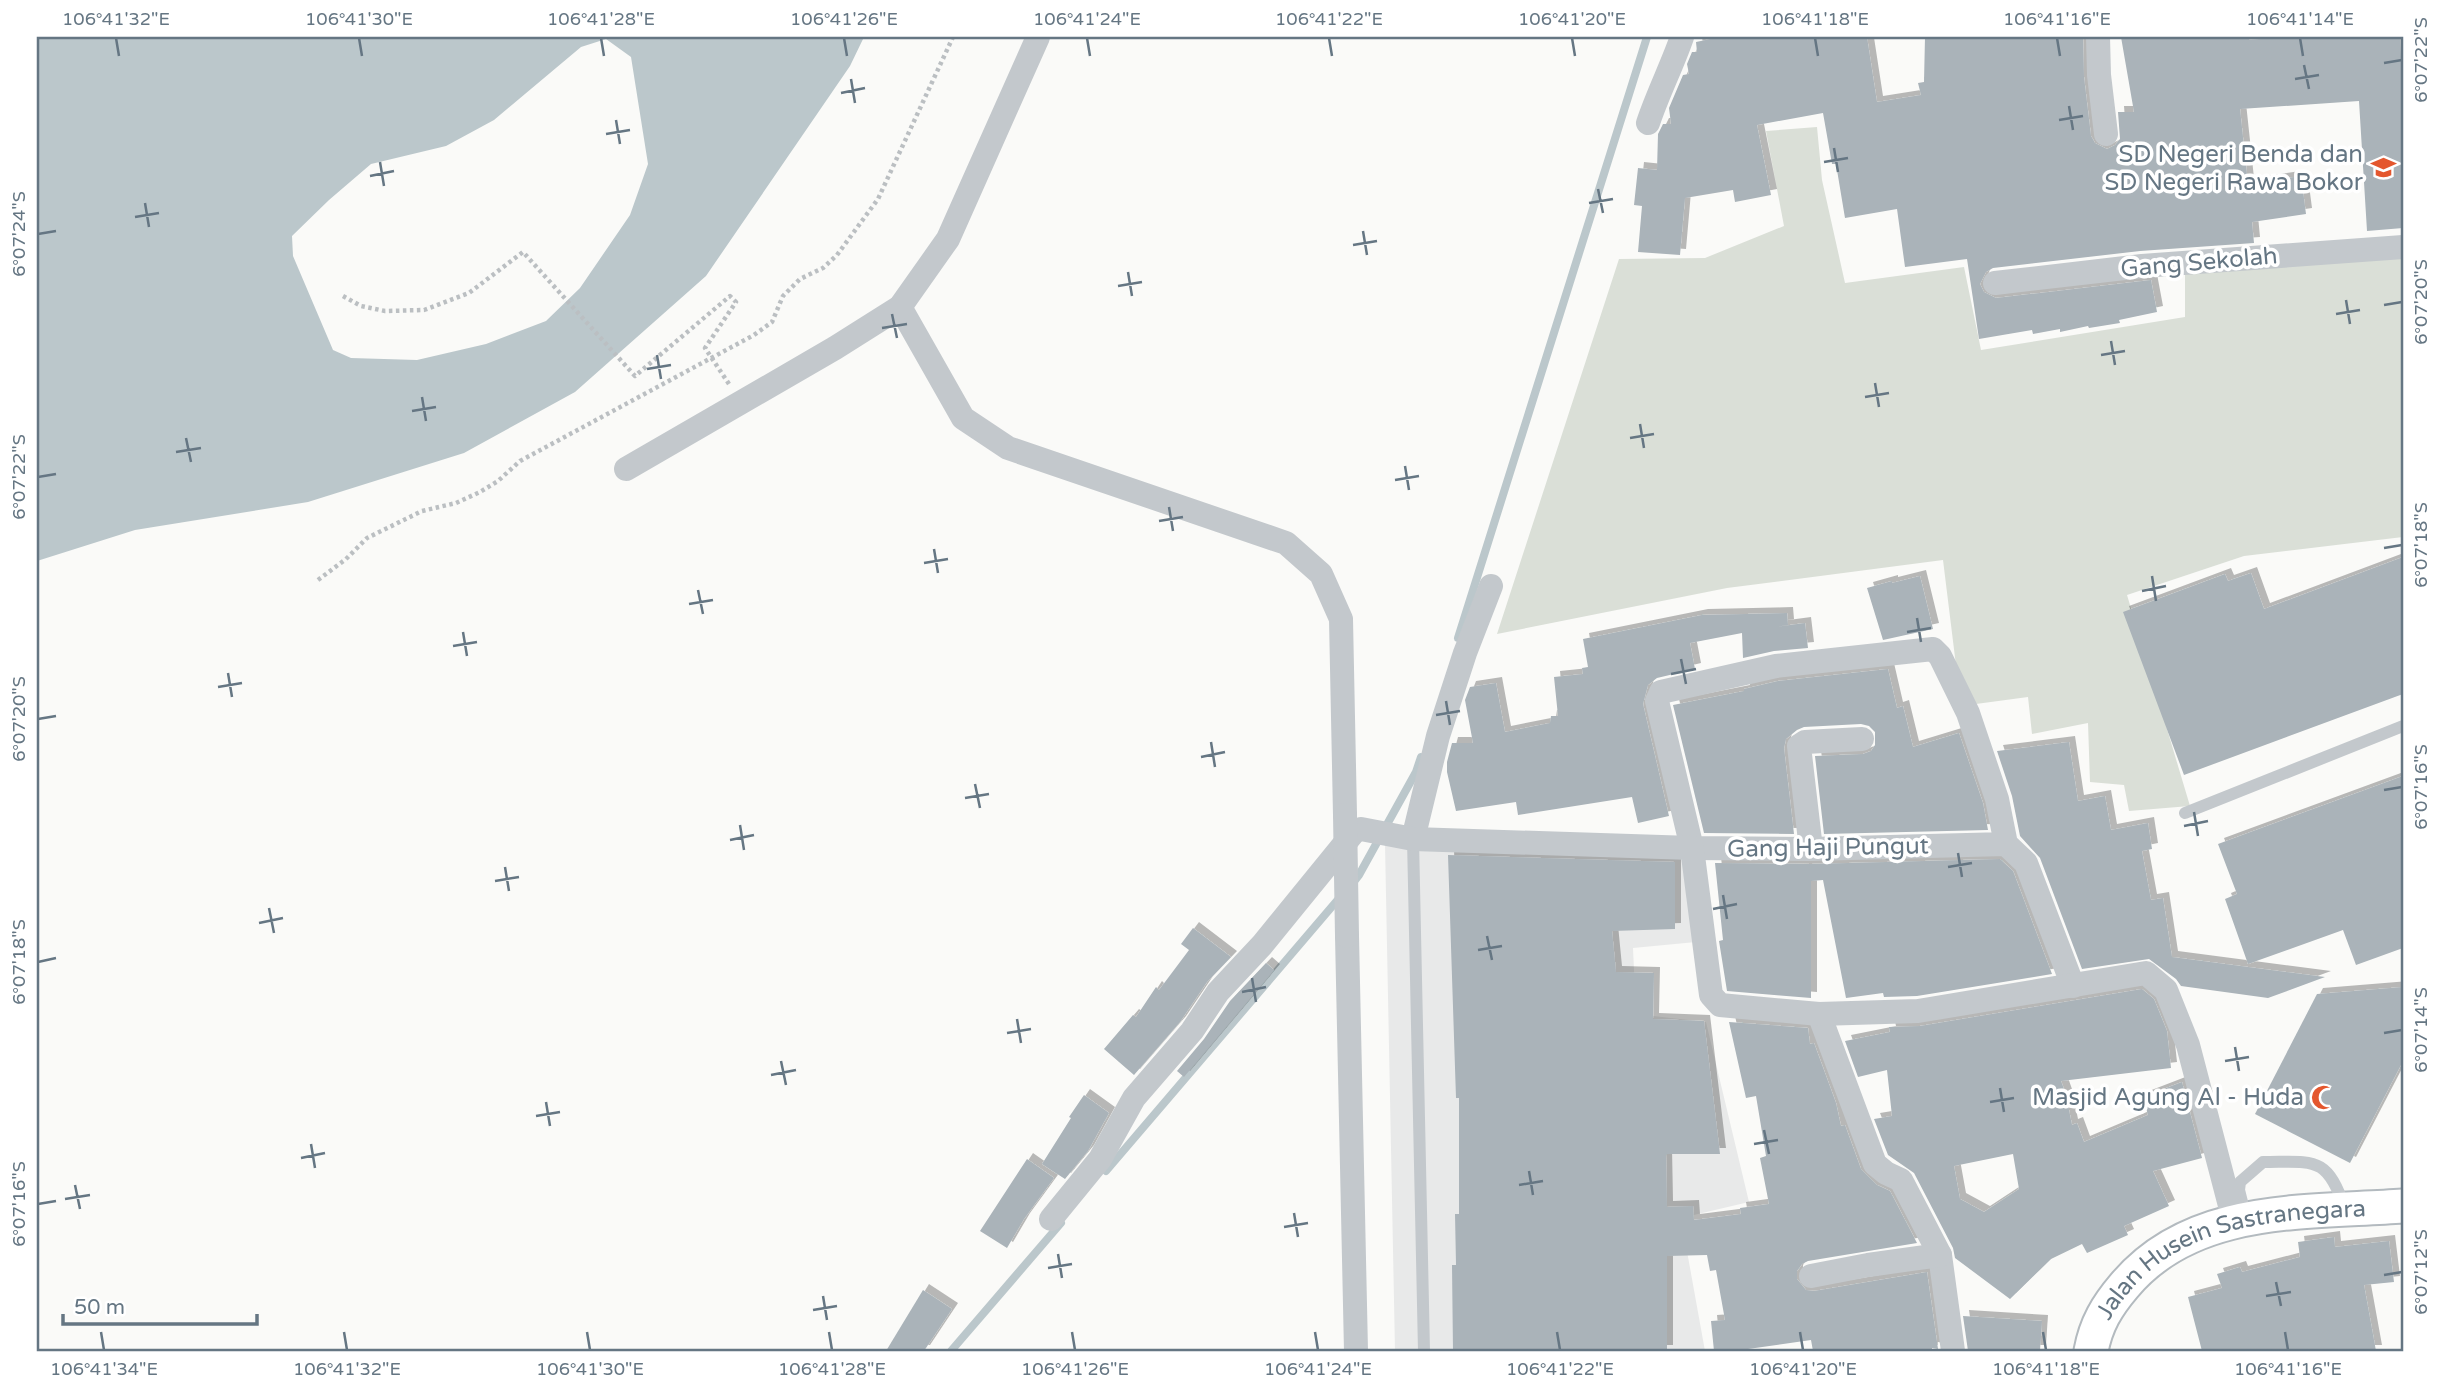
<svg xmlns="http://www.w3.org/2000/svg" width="2440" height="1388" viewBox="0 0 2440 1388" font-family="'Varela Round',sans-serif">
  <defs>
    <filter id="shadow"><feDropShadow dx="6" dy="-6" stdDeviation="0" flood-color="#0004"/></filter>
  </defs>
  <rect width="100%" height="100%" fill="#fafaf8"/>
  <path fill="#e8e9e9" d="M 1695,842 L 1696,942 L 1633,948 L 1636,1014 L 1706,1022 L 1749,1202 L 1681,1218 L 1705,1351 L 1395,1351 L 1385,844 Z"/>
  <path fill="#dadfd7" d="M 1817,127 L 1822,180 L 1845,283 L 1964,267 L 1981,350 L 2185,317 L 2185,266 L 2403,258 L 2403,537 L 2244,556 L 2127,595 L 2190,806 L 2129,811 L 2124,785 L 2090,782 L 2088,723 L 2032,734 L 2028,697 L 1961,706 L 1943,560 L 1727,588 L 1497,634 L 1619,259 L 1705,258 L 1784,226 L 1766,131 Z"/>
  <path fill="#bbc7cb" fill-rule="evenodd" d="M 37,37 L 864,37 L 850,66 L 706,276 L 575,392 L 464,453 L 308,502 L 135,530 L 37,561 ZM 606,39 L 631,57 L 648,164 L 630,215 L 580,288 L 546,321 L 486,344 L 417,360 L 351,358 L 333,350 L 293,256 L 292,236 L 329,200 L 371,164 L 446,146 L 494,120 L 581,47 Z"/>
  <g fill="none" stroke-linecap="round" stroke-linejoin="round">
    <g stroke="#bbc7cb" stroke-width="8">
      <path d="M 1458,638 L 1647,37"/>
      <path d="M 1352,884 L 1359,875 L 1416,772 L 1421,757"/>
      <path d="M 1106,1171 L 1341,896"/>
      <path d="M 951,1351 L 1061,1223"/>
    </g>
  </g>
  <g fill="#aab3b9" fill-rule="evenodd" filter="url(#shadow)">
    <path d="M 1720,37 L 1867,37 L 1877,102 L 1921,95 L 1918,83 L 1924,82 L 1925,37 L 2083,37 L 2084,77 L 2091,136 L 2095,143 L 2107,149 L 2115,145 L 2120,139 L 2118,112 L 2134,112 L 2121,37 L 2249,37 L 2249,40 L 2285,37 L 2400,37 L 2403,96 L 2403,228 L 2367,231 L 2359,101 L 2240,109 L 2248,184 L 2301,176 L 2306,214 L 2252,222 L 2254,243 L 2140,251 L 1993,268 L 1986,272 L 1980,284 L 1984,292 L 1996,298 L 2151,280 L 2157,312 L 2119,320 L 2120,323 L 2089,328 L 2088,326 L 2060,332 L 2060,329 L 2033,334 L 2032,330 L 1979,339 L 1967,259 L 1905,267 L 1897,209 L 1845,218 L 1836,164 L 1832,164 L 1823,113 L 1757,125 L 1771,195 L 1735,202 L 1733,190 L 1685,198 L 1680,255 L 1638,252 L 1642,206 L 1634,205 L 1638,168 L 1657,170 L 1658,134 L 1663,124 L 1671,124 L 1669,108 L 1683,75 L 1689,74 L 1687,64 L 1692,52 L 1697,52 L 1696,42 Z"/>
    <path d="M 2403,557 L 2403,694 L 2184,775 L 2123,612 L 2225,574 L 2228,581 L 2251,573 L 2264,609 Z"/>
    <path d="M 1920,576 L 1933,629 L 1883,640 L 1867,588 L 1892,581 L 1892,583 Z"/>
    <path d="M 1787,613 L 1788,625 L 1775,627 L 1805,623 L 1808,648 L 1774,651 L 1743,658 L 1742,633 L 1690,643 L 1695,669 L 1657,678 L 1648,685 L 1643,704 L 1669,816 L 1638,823 L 1632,797 L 1518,815 L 1516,802 L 1456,811 L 1447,772 L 1447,762 L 1452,743 L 1473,743 L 1465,700 L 1470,687 L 1496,683 L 1505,732 L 1550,723 L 1551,716 L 1558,716 L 1554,677 L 1583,674 L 1582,668 L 1588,667 L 1583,639 L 1702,615 Z"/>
    <path d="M 1888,669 L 1897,708 L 1903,706 L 1913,747 L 1959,733 L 1983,803 L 1988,830 L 1824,834 L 1815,756 L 1863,754 L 1871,751 L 1875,745 L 1875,732 L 1869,726 L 1861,724 L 1804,727 L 1797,730 L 1786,739 L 1784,748 L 1794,834 L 1704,833 L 1673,705 L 1744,691 L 1744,689 L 1778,681 Z"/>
    <path d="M 2069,742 L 2078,801 L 2105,796 L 2111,830 L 2148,823 L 2152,849 L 2142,851 L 2151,900 L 2163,898 L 2172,957 L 2325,977 L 2268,998 L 2181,986 L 2176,979 L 2149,959 L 2082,969 L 2040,858 L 2020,836 L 2012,796 L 1997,751 Z"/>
    <path d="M 2403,776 L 2403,948 L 2356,965 L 2343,930 L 2248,964 L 2225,899 L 2237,894 L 2218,844 Z"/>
    <path d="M 1448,855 L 1675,862 L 1675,929 L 1612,931 L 1616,972 L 1654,973 L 1653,1019 L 1704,1021 L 1720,1154 L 1666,1154 L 1667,1207 L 1693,1206 L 1694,1220 L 1741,1214 L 1740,1208 L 1769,1204 L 1760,1158 L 1766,1156 L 1756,1096 L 1746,1098 L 1729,1022 L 1808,1028 L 1810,1044 L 1814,1043 L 1836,1103 L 1841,1126 L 1845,1125 L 1861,1169 L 1877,1185 L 1890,1191 L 1917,1243 L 1808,1261 L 1802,1264 L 1797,1271 L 1797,1279 L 1806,1290 L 1814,1291 L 1927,1272 L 1938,1349 L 1932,1348 L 1932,1351 L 1813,1351 L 1811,1340 L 1748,1349 L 1749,1351 L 1714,1351 L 1711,1321 L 1725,1320 L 1716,1270 L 1710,1271 L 1707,1255 L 1667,1256 L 1667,1351 L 1453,1351 L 1452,1265 L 1456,1265 L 1455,1214 L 1459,1214 L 1459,1098 L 1456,1098 Z"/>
    <path d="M 2000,859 L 2013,871 L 2052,974 L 1917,996 L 1884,997 L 1883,993 L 1846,998 L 1823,880 L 1811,881 L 1811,998 L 1727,991 L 1719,941 L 1723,940 L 1715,863 L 1811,864 Z"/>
    <path d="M 1193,928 L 1231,957 L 1207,982 L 1180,1022 L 1134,1075 L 1104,1049 L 1133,1015 L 1136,1017 L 1156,987 L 1159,990 L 1189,950 L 1181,944 Z"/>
    <path d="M 1266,963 L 1274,970 L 1184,1077 L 1177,1071 L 1204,1039 L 1230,1001 Z"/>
    <path d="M 2403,987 L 2403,1061 L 2350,1163 L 2255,1114 L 2317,994 Z"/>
    <path d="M 2142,989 L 2154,999 L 2167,1031 L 2171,1068 L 2061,1081 L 2066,1095 L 2072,1125 L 2077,1123 L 2084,1142 L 2148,1115 L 2143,1097 L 2182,1082 L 2202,1158 L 2153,1171 L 2169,1206 L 2124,1226 L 2128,1235 L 2087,1253 L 2082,1244 L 2051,1259 L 2010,1299 L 1955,1258 L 1953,1248 L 1914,1173 L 1888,1155 L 1874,1119 L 1892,1116 L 1887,1070 L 1858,1077 L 1845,1041 L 1890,1032 L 1889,1027 L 1920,1026 ZM 2013,1154 L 2019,1189 L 1984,1212 L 1960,1199 L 1954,1166 Z"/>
    <path d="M 1084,1095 L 1109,1113 L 1088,1151 L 1065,1179 L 1042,1164 L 1071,1118 L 1069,1117 Z"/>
    <path d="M 1027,1159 L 1054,1178 L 1024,1219 L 1007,1248 L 980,1231 Z"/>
    <path d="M 2334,1237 L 2335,1247 L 2389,1241 L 2394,1282 L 2364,1285 L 2376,1351 L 2202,1351 L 2188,1297 L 2222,1288 L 2217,1274 L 2240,1267 L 2242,1272 L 2300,1257 L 2298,1242 Z"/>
    <path d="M 923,1290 L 952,1309 L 924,1351 L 886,1351 Z"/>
    <path d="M 1963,1316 L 2042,1321 L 2040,1351 L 1968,1351 Z"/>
  </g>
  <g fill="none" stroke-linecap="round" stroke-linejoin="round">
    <defs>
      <g id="secondary">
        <path id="s1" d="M 2091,1351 C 2096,1324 2107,1306 2124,1286 C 2192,1204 2307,1213 2403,1206"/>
      </g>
    </defs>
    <use href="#secondary" stroke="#b3babf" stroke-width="37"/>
    <g stroke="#bbbfc2" stroke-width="4.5" stroke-dasharray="3.5 3.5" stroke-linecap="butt">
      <path d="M 343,296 L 361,306 L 385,311 L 424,310 L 469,293 L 523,252 L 635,376 L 730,296 L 736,302 L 705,348 L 729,384"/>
      <path d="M 318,580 L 346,559 L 367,538 L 422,511 L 456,503 L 480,492 L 498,481 L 520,461 L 754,335 L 772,322 L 783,296 L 800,279 L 823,268 L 837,255 L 878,199 L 953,37"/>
    </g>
    <g stroke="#c3c8cc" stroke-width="12">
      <path d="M 2185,813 L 2403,726"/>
      <path d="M 1413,839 L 1424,1351"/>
      <path d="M 2246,1218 L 2239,1190 L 2240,1182 L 2263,1162 C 2314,1162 2327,1155 2345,1209"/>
    </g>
    <g stroke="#c3c8cc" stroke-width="24">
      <path d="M 2098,37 L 2099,75 L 2106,134"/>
      <path d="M 1648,123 C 1658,93 1672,66 1682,37"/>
      <path d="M 1995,283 L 2142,266 L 2403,247"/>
      <path d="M 900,307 L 963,418 L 1008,448 L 1286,543 L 1321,574 L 1341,619 L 1345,815"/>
      <path d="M 626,469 L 835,348 L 900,307 L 948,239 L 1038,37"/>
      <path d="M 1413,839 L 1438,736 L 1465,653 L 1491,586"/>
      <path d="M 2006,844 L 1997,799 L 1968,713 L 1940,656 L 1933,649 L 1776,666 L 1661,692 L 1657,701 L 1692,848 L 1811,849 L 2006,844 L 2026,863 L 2073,986"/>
      <path d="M 1811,849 L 1799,746 L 1805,742 L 1862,739"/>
      <path d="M 1347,936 L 1356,1351"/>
      <path d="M 1819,1014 L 1875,1164 L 1886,1173 L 1901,1180 L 1940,1255 L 1953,1351"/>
      <path d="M 1051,1219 L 1100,1159 L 1134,1098 L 1192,1031 L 1218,992 L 1262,945 L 1354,832 L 1361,829 L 1413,839 L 1692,848 L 1711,995 L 1720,1005 L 1819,1014 L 1918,1011 L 2146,973 L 2166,990 L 2188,1045 L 2234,1221"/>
      <path d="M 1811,1276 L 1868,1265 L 1940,1255"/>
    </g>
    <use href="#secondary" stroke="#fff" stroke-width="33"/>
    <path stroke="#c3c8cc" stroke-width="24" d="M 1345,815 L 1347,936"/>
  </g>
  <path fill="none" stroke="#657683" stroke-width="2.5" d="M 116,38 L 119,56M 359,38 L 362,56M 601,38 L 604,56M 844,38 L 847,56M 1087,38 L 1090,56M 1329,38 L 1332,56M 1572,38 L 1575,56M 1815,38 L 1818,56M 2057,38 L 2060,56M 2300,38 L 2303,56M 2384,63 L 2402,60M 2304,65 L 2309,89M 851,79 L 855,103M 2295,79 L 2319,75M 841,93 L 865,88M 2069,106 L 2073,130M 616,120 L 620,144M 2059,120 L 2083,116M 606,134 L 630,130M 1834,148 L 1838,172M 380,162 L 384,186M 1824,162 L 1848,158M 370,176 L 394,171M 1598,189 L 1603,213M 145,203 L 149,227M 1589,203 L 1613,199M 135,217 L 159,213M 1363,231 L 1367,255M 38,234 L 56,231M 1353,245 L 1377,241M 1128,272 L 1132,296M 1118,286 L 1142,282M 2346,300 L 2350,324M 2384,305 L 2402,302M 892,314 L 897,338M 2336,314 L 2360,310M 882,328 L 907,324M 2111,341 L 2115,365M 657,355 L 661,379M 2101,355 L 2125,351M 647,369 L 671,365M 1875,383 L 1879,407M 422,397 L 426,421M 1865,397 L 1889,393M 412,411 L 436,407M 1640,424 L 1644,448M 186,438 L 191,462M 1630,438 L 1654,434M 176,452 L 201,448M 1405,466 L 1409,490M 38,477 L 56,474M 1395,480 L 1419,476M 1169,507 L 1173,531M 1159,521 L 1183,517M 2384,548 L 2402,545M 934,549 L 938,573M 924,563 L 948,559M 2152,576 L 2156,601M 698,590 L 703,614M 2142,591 L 2166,586M 689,604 L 713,600M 1917,618 L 1921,642M 463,632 L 467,656M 1907,632 L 1931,628M 453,646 L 477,642M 1681,659 L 1686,684M 228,673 L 232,697M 1671,674 L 1696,669M 218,687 L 242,683M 1446,701 L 1450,725M 1436,715 L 1460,711M 38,719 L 56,716M 1211,742 L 1215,767M 1201,757 L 1225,752M 975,784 L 980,808M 2384,790 L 2402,787M 965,798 L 989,794M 2194,812 L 2198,836M 740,825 L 744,850M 2184,826 L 2208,821M 730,840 L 754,835M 1958,853 L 1962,877M 505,867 L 509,891M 1948,867 L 1972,863M 495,881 L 519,877M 1723,895 L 1727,919M 269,908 L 274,933M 1713,909 L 1737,904M 259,923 L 283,918M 1487,936 L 1492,960M 1478,950 L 1502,946M 38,962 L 56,958M 1252,978 L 1256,1002M 1242,992 L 1266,987M 1017,1019 L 1021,1043M 1007,1033 L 1031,1029M 2384,1033 L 2402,1030M 2235,1047 L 2239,1071M 781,1061 L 786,1085M 2225,1061 L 2249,1057M 771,1075 L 796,1070M 2000,1088 L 2004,1112M 546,1102 L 550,1126M 1990,1102 L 2014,1098M 536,1116 L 560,1112M 1764,1130 L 1769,1154M 311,1144 L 315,1168M 1754,1144 L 1778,1140M 301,1158 L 325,1153M 1529,1171 L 1533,1195M 75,1185 L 80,1209M 1519,1185 L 1543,1181M 65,1199 L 90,1195M 38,1204 L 56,1201M 1294,1213 L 1298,1237M 1284,1227 L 1308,1223M 1058,1254 L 1062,1278M 1048,1268 L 1072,1264M 2384,1275 L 2402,1272M 2276,1282 L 2281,1306M 823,1296 L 827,1320M 2266,1296 L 2291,1292M 813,1310 L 837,1306M 101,1332 L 104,1350M 344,1332 L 347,1350M 587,1332 L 590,1350M 829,1332 L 832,1350M 1072,1332 L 1075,1350M 1315,1332 L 1318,1350M 1557,1332 L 1560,1350M 1800,1332 L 1803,1350M 2043,1332 L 2046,1350M 2285,1332 L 2288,1350"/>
  <defs>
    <symbol id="school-bare" viewBox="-9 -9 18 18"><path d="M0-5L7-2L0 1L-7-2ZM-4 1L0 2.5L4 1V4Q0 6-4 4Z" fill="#e4572e" stroke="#fff" stroke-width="2.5" paint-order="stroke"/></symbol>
    <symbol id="mosque-bare" viewBox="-9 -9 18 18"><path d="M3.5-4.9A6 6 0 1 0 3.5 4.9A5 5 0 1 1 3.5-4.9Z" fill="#e4572e" stroke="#fff" stroke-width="2.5" paint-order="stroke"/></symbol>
  </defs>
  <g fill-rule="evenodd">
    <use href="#school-bare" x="2366" y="150" width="35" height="35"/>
    <use href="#mosque-bare" x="2306" y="1080" width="35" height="35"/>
  </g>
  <g text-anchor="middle" stroke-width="7" stroke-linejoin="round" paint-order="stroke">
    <g font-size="24" fill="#657683" stroke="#fff" text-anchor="end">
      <text x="2363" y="162">SD Negeri Benda dan<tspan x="2363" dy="28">SD Negeri Rawa Bokor</tspan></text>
      <text x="2304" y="1105">Masjid Agung Al - Huda</text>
    </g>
    <g font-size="24" fill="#657683" stroke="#fff">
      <text transform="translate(2199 262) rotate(-5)" y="8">Gang Sekolah</text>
      <text transform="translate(1828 847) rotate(-1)" y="8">Gang Haji Pungut</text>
      <text dy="8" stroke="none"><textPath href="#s1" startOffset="186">Jalan Husein Sastranegara</textPath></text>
    </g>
  </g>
  <rect width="2440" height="1388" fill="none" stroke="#ffffff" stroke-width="77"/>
  <path d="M63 1314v10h194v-10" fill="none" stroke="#657683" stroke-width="3.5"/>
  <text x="74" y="1314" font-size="21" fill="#657683" stroke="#ffffff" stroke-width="5" paint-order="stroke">50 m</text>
  <rect x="38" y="38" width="2364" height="1312" fill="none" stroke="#657683" stroke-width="2.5"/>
  <g font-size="18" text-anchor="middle" fill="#657683">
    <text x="116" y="25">106°41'32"E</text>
    <text x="359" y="25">106°41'30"E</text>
    <text x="601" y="25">106°41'28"E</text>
    <text x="844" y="25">106°41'26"E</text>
    <text x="1087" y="25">106°41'24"E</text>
    <text x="1329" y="25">106°41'22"E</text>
    <text x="1572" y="25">106°41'20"E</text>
    <text x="1815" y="25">106°41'18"E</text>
    <text x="2057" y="25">106°41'16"E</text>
    <text x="2300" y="25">106°41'14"E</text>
    <text transform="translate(2421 60) rotate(-90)" y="6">6°07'22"S</text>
    <text transform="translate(19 234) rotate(-90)" y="6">6°07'24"S</text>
    <text transform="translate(2421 302) rotate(-90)" y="6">6°07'20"S</text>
    <text transform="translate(19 477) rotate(-90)" y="6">6°07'22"S</text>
    <text transform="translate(2421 545) rotate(-90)" y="6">6°07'18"S</text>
    <text transform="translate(19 719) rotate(-90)" y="6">6°07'20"S</text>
    <text transform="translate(2421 787) rotate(-90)" y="6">6°07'16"S</text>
    <text transform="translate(19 962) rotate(-90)" y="6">6°07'18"S</text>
    <text transform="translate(2421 1030) rotate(-90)" y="6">6°07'14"S</text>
    <text transform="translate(19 1204) rotate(-90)" y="6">6°07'16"S</text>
    <text transform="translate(2421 1272) rotate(-90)" y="6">6°07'12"S</text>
    <text x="104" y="1375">106°41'34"E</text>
    <text x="347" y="1375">106°41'32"E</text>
    <text x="590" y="1375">106°41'30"E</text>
    <text x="832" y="1375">106°41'28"E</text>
    <text x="1075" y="1375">106°41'26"E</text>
    <text x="1318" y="1375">106°41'24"E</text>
    <text x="1560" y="1375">106°41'22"E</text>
    <text x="1803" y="1375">106°41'20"E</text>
    <text x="2046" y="1375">106°41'18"E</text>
    <text x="2288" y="1375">106°41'16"E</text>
  </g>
</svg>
